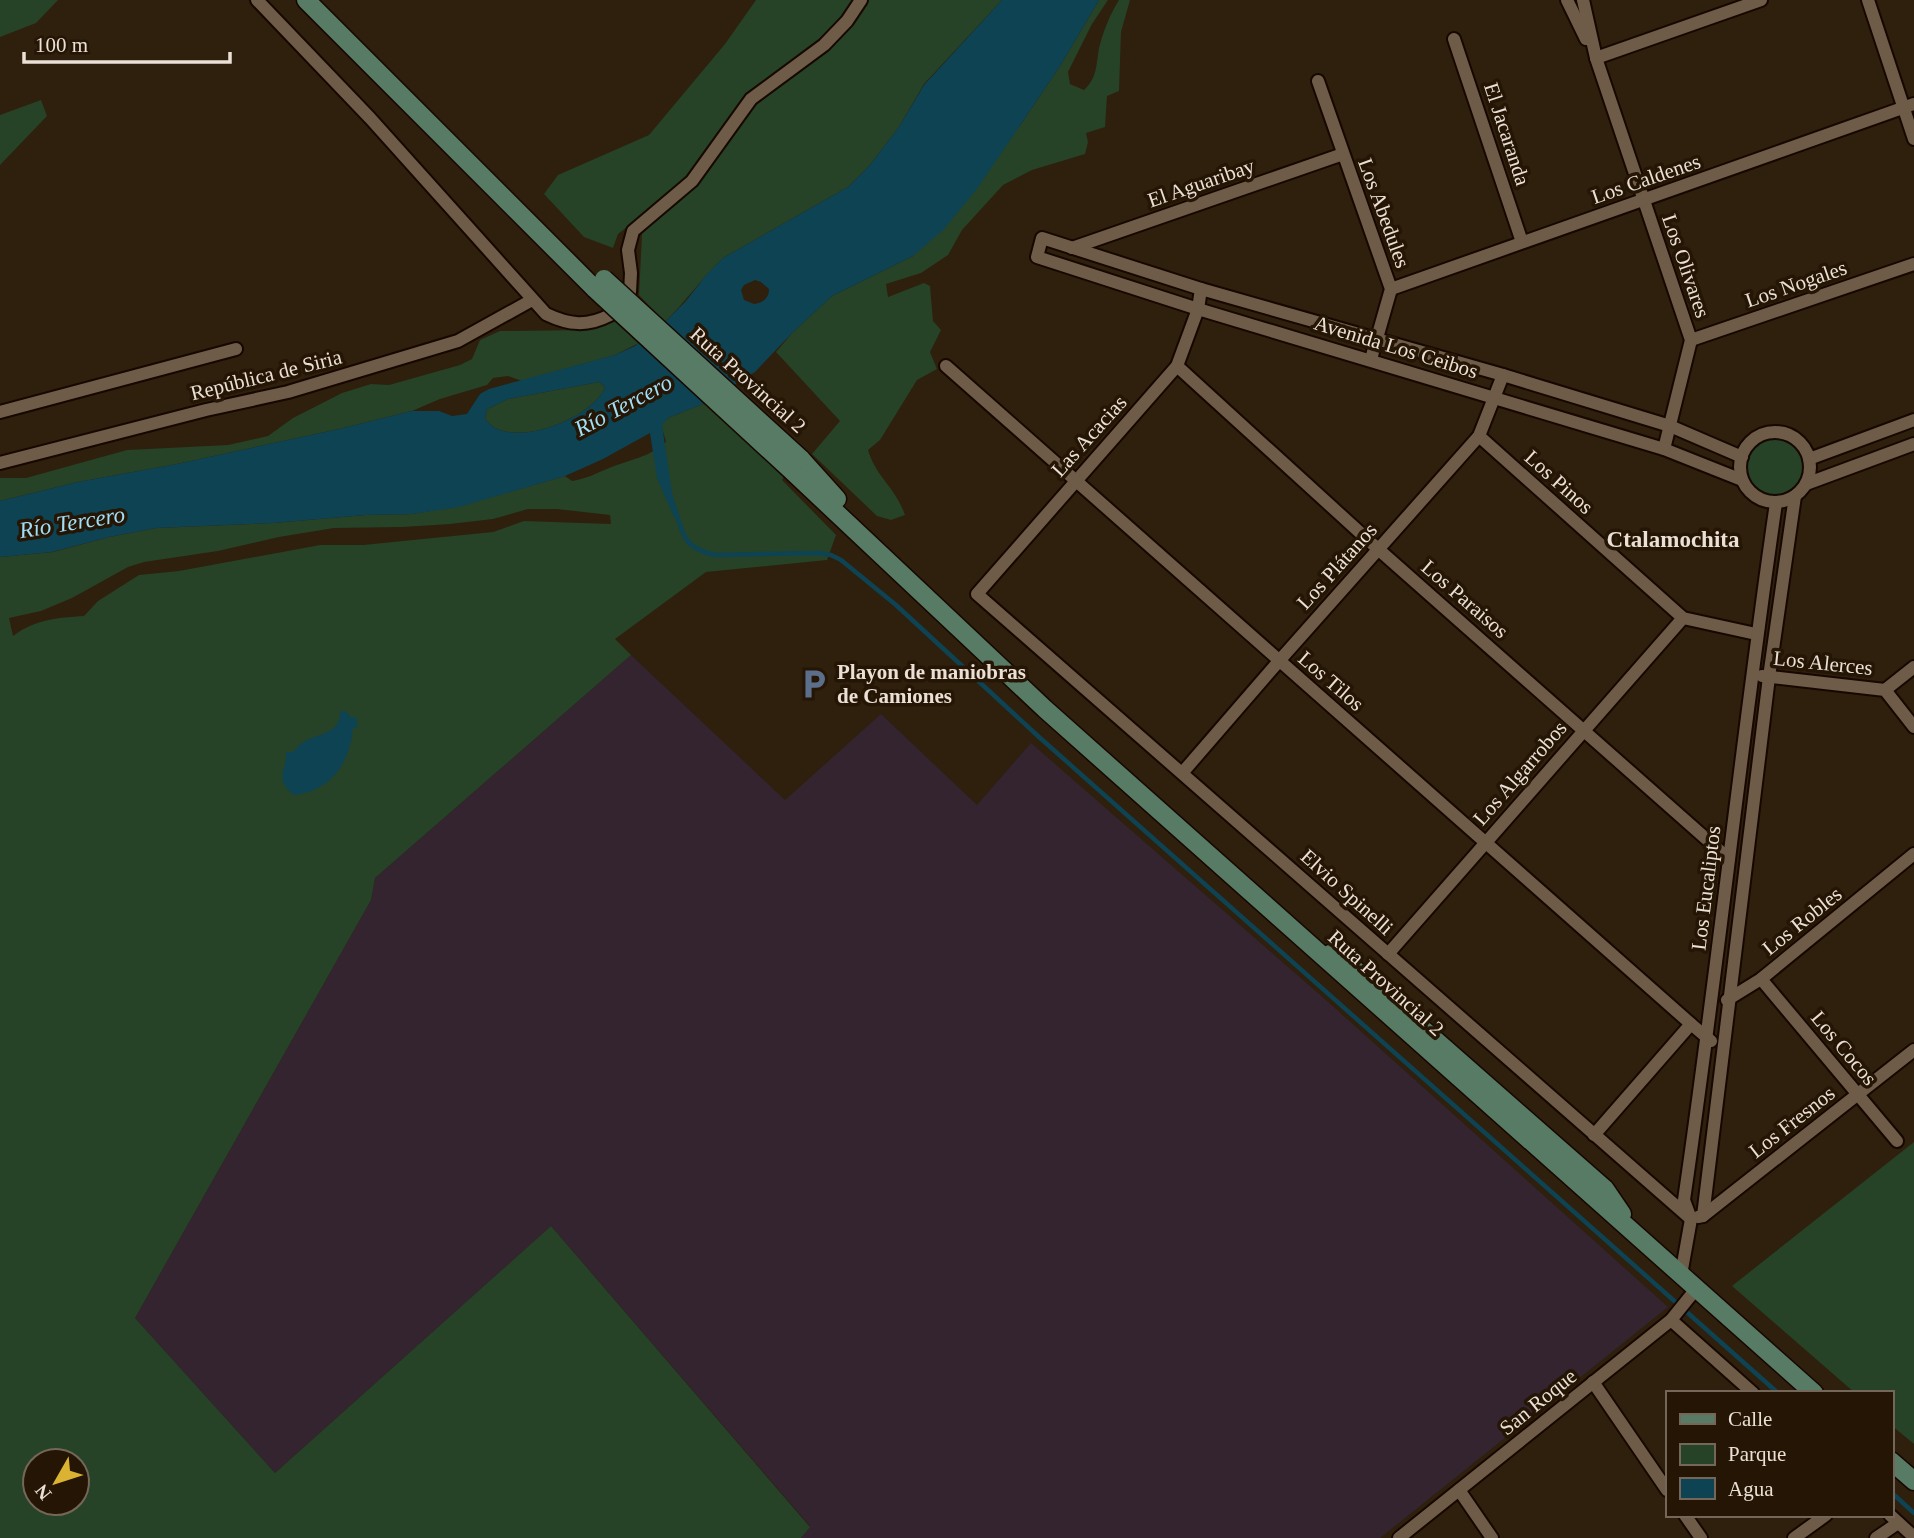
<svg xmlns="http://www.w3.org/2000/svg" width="1914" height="1538" viewBox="0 0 1914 1538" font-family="'Times New Roman',serif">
  <rect width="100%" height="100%" fill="#2f1f0d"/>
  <path fill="#332430" d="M 631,655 L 785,800 L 881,714 L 977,805 L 1031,743 L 1327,1001 L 1668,1307 L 1380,1538 L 801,1538 L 810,1526 L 551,1226 L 275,1473 L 135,1318 L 371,900 L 375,878 Z"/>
  <g fill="#264227" fill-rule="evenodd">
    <path d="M 0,0 L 58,0 L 36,23 L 0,37 Z"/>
    <path d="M 756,0 L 1002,0 L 924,84 L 899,127 L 870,165 L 848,187 L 723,258 C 702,278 686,301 665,322 L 639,295 L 643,215 L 618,234 L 613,248 L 584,237 L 544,194 L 558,175 L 649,135 L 725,44 Z"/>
    <path d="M 1099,0 L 1108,0 L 1092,24 L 1068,72 L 1070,84 L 1084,90 C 1097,78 1096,66 1099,48 C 1103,32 1110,14 1119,0 L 1130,0 L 1121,32 L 1119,91 L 1107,96 L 1105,127 L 1086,133 L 1088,142 L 1085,154 L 1032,170 L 1003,185 L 962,230 L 948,255 L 921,273 L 886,284 L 888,297 L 924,283 L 930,286 L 933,321 L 941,330 L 930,352 L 937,369 L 917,380 L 880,440 L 868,450 C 876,477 896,488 905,515 L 891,520 L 877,516 L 812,454 L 840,421 L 776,352 L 792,333 L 832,296 L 913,256 L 1021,124 L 1060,66 Z"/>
    <path d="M 41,100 L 47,116 L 0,165 L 0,115 Z"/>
    <path d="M 613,320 L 639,343 L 615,355 L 522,381 L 508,376 L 493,378 L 487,385 L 440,399 L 412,411 L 339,429 L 177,464 L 78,482 L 0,501 L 0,478 L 26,478 L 127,450 L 228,445 L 268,436 L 293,418 L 342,393 L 371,384 L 389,385 L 460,365 L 472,359 L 480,340 L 500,331 L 589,330 Z"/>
    <path d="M 599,382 L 605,387 C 594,419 505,453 485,418 L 487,409 L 508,399 Z"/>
    <path d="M 705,403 L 784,476 L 782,480 L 836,535 L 827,560 L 706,572 L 615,639 L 631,655 L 375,878 L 371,900 L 135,1318 L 275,1473 L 551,1226 L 810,1527 L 801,1538 L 0,1538 L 0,557 L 53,552 L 109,537 L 156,528 L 273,523 L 365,515 L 412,514 L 459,506 L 565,476 L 572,481 C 586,479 597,473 609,468 C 631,459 648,458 666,442 L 661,425 L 668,418 ZM 528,509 L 557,509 L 610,515 L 611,524 L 524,521 L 493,532 L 363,545 L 320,545 L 179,571 L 139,575 L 98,601 L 84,616 C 56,618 36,619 13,636 L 9,618 L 41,611 L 72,598 L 128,567 L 144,562 L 218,551 L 279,537 L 334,528 L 403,527 L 450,524 L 493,519 ZM 35,1461 L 77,1461 L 77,1503 L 35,1503 Z"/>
    <circle cx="1775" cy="467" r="35"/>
    <path d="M 1914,1142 L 1914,1444 L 1891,1425 L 1891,1393 L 1855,1393 L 1732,1286 Z"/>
  </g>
  <g fill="#0e4354" fill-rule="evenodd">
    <path d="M 1002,0 L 1099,0 L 1060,66 L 1021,124 L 976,190 L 943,230 L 913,256 L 832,296 L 792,333 L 755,372 L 705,403 L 668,418 L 662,425 L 672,493 L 679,515 L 674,517 L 657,478 L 650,433 L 603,459 L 565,476 L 459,507 L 412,514 L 365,515 L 273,523 L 156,528 L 109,537 L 52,552 L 0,557 L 0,501 L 78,482 L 177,464 L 339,429 L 412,411 L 439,411 L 452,416 L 467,414 L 480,394 L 489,389 L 615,355 L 635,346 L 665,322 L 686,301 L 707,274 L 723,258 L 848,187 L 870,165 L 899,127 L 924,85 ZM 755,280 L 761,282 L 769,289 C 769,298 763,303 754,304 L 744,300 L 741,290 L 744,285 ZM 599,382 L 605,387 C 594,419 505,453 485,418 L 487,409 L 508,399 Z"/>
    <path d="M 346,711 L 350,717 L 356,717 L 358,727 L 353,728 C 350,763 331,791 294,795 C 273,778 287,772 286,752 L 293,752 C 296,749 299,745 302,743 C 317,733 341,735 340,712 Z"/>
  </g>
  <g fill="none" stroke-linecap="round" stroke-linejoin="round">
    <g stroke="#0e4354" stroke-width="4.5">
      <path d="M 676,512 C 683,538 687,549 715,555 L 819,553 L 831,555"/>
      <path d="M 831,555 L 841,560 L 896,605 L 1039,737 L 1778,1393"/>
      <path d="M 1891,1492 L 1914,1513"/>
    </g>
    <defs>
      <g id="minor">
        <path d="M 257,0 L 370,118 L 546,314 C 569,325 587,327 610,315"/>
        <path d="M 1567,0 L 1586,39"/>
        <path d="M 1583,0 L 1596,58 L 1691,340 L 1664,449"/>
        <path d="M 1868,0 L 1914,139"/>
        <path d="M 1454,39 L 1522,242"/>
        <path d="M 1596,58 L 1761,0"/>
        <path d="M 1318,81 L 1391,289 L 1371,359"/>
        <path d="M 1072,248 L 1343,154"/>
        <path d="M 1201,289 L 1198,309 L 1177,366 L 977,594 L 1691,1219"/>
        <path d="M 1391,289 L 1914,104"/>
        <path d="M 630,292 L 631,273 L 628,250 L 633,231 L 692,181 L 751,99 L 824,45 L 847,21 L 861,0"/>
        <path d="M 1691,340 L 1914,264"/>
        <path d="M 946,366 L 1691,1024"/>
        <path d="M 1177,366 L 1378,549 L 1729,859"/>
        <path d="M 0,412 L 236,349"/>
        <circle cx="1775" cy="467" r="35"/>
        <path d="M 1479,436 L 1683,618 L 1756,634"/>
        <path d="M 1742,457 L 1670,426 L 1503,375 L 1201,289 L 1042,238 L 1037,257 L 1198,309 L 1664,449 L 1742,480"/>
        <path d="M 1809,459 L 1914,420"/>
        <path d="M 0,463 L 206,410 L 288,392 L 458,341 L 532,300"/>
        <path d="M 1806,484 L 1914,444"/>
        <path d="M 1762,676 L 1885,690 L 1914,727"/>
        <path d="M 1885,690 L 1914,667"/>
        <path d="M 1183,772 L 1279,661 L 1479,436 L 1503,375"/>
        <path d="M 1388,954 L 1683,618"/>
        <path d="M 1761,979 L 1897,1141"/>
        <path d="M 1727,1000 L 1761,979 L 1914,854"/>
        <path d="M 1594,1135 L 1691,1024 L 1711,1041"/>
        <path d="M 1703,1216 L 1769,677 L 1795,496"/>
        <path d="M 1698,1217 L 1703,1216 L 1914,1050"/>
        <path d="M 1681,1275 L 1691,1219 L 1684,1200 C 1718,968 1742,735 1776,503"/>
        <path d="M 1671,1320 L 1753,1393"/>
        <path d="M 1593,1382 L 1667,1490"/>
        <path d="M 1459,1490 L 1492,1538"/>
        <path d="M 1685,1515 L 1701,1538"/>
        <path d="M 1890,1515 L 1914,1537"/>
        <path d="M 1399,1538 L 1671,1320 L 1696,1289"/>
        <path d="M 1794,1538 L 1826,1515"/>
        <path d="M 1876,1538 L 1898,1523"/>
      </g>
      <g id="secondary">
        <path d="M 306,0 L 595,289"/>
        <path d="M 801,459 L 837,499"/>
        <path d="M 792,471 L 1045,709 L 1814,1393"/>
        <path d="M 1330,954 L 1351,966 L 1605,1189 L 1622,1214"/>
        <path d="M 1891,1461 L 1914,1481"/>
      </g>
    </defs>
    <use href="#minor" stroke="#160800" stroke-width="16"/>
    <use href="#secondary" stroke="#160800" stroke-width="21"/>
    <use href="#minor" stroke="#6e5b48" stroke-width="12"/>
    <use href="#secondary" stroke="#587b65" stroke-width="18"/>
    <defs>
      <g id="secondary-bridge">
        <path d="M 604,279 L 801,459"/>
        <path d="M 595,289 L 792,471"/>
      </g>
    </defs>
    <use href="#secondary-bridge" stroke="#160800" stroke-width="21" stroke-linecap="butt"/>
    <use href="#secondary-bridge" stroke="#587b65" stroke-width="18"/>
  </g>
  <defs>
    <symbol id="parking-bare" viewBox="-9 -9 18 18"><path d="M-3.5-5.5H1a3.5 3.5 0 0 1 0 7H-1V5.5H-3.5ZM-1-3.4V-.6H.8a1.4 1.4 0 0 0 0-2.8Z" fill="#5c6f8a" stroke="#251505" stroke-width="2.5" paint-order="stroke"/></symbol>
  </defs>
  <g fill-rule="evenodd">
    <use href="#parking-bare" x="792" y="662" width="44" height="44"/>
  </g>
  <g text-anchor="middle" stroke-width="7" stroke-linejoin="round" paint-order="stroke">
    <g font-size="21" fill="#ebe0d5" stroke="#251505">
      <text transform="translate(1507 134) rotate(72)" y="7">El Jacaranda</text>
      <text transform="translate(1646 179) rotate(-19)" y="7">Los Caldenes</text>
      <text transform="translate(1201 183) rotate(-19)" y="7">El Aguaribay</text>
      <text transform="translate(1384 213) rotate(70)" y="7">Los Abedules</text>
      <text transform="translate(1686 266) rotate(71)" y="7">Los Olivares</text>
      <text transform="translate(1796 284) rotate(-19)" y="7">Los Nogales</text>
      <text transform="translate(1396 347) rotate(17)" y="7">Avenida Los Ceibos</text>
      <text transform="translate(266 375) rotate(-14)" y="7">República de Siria</text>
      <text transform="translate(748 380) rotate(42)" y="7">Ruta Provincial 2</text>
      <text transform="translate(1089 436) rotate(-48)" y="7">Las Acacias</text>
      <text transform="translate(1559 482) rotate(42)" y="7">Los Pinos</text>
      <text transform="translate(1337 566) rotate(-48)" y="7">Los Plátanos</text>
      <text transform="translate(1465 599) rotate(41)" y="7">Los Paraisos</text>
      <text transform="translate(1823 663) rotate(6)" y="7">Los Alerces</text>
      <text transform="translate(1331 681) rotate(41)" y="7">Los Tilos</text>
      <text transform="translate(1520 773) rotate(-49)" y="7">Los Algarrobos</text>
      <text transform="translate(1706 888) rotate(-83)" y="7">Los Eucaliptos</text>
      <text transform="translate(1347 892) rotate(42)" y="7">Elvio Spinelli</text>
      <text transform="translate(1802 921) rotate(-39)" y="7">Los Robles</text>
      <text transform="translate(1386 983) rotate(42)" y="7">Ruta Provincial 2</text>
      <text transform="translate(1844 1048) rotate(50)" y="7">Los Cocos</text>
      <text transform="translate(1792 1122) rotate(-38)" y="7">Los Fresnos</text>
      <text transform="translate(1538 1402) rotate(-39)" y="7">San Roque</text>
    </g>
    <g font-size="21" font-weight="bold" fill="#ebe0d5" stroke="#251505" text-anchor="start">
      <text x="837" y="679">Playon de maniobras<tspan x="837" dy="24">de Camiones</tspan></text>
    </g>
    <g font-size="23" font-style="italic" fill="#a0dff7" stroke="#251505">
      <text transform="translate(623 405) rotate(-28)" y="8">Río Tercero</text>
      <text transform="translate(72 522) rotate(-9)" y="8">Río Tercero</text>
    </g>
    <g font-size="23" font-weight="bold" fill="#ebe0d5" stroke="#251505">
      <text x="1673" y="547">Ctalamochita</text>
    </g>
  </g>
  <rect x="1666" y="1391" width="228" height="126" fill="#251505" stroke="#746658" stroke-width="2"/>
  <rect x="1680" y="1414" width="35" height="10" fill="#587b65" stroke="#746658" stroke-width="2"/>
  <text x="1728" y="1426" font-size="21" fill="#ebe0d5">Calle</text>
  <rect x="1680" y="1444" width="35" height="21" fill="#264227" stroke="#746658" stroke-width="2"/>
  <text x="1728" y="1461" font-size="21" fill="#ebe0d5">Parque</text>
  <rect x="1680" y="1478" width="35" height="21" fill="#0e4354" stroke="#746658" stroke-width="2"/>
  <text x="1728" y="1496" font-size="21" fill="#ebe0d5">Agua</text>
  <g transform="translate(56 1482) rotate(231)"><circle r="33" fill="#251505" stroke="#746658" stroke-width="2"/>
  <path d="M0-5L12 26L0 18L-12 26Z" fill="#dbb333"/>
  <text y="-10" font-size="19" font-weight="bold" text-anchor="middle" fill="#ebe0d5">N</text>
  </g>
  <path d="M24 52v10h206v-10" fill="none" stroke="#ebe0d5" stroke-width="3.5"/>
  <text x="35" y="52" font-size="21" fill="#ebe0d5" stroke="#251505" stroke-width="5" paint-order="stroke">100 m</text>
</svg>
